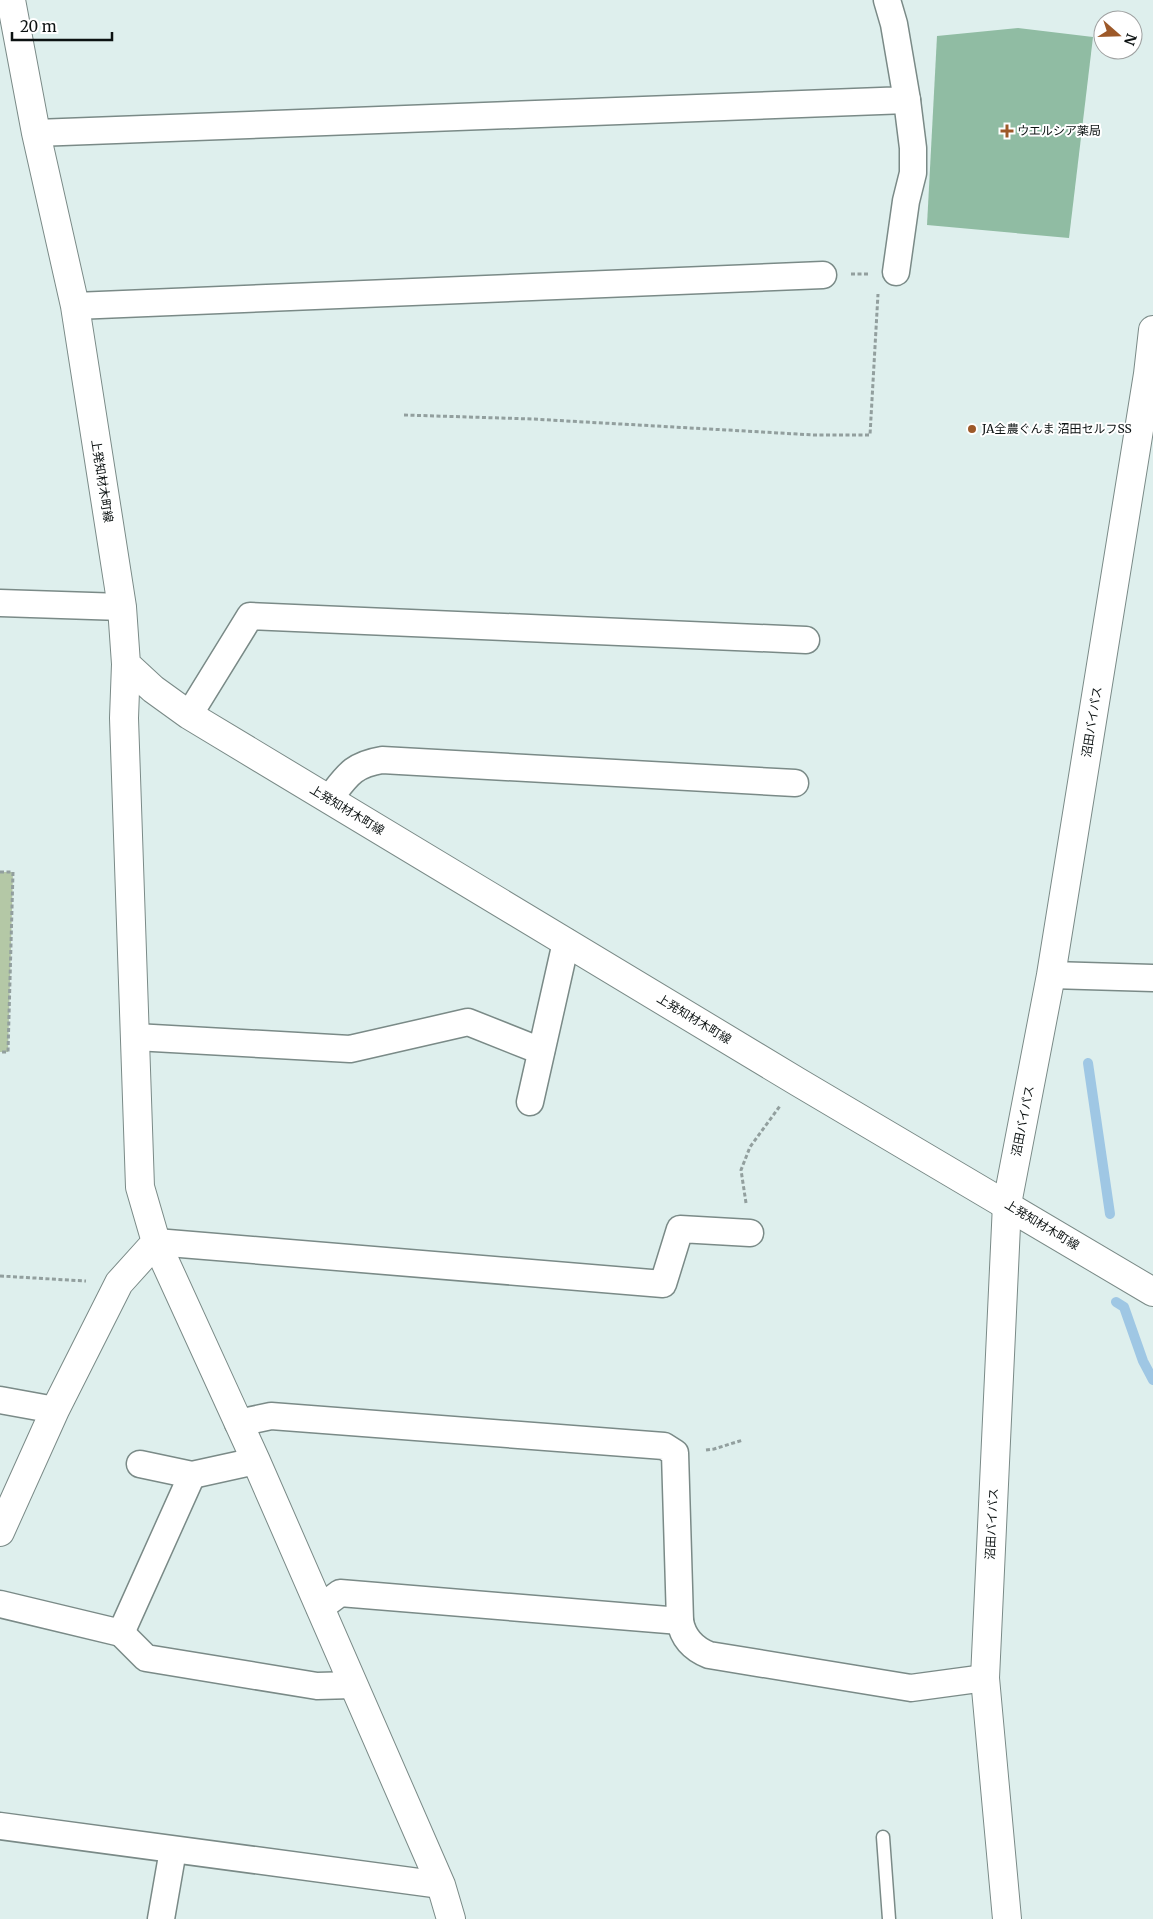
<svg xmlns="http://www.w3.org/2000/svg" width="1153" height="1919" viewBox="0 0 1153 1919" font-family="Merriweather,'Noto Sans JP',serif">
  <rect width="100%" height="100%" fill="#deefed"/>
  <path fill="#b4c8a6" d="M 0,872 L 13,872 L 8,1052 L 0,1052 Z"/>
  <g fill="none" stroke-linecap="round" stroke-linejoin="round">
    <g stroke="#9fc7e4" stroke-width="10">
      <path d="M 1088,1063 L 1110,1214"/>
      <path d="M 1116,1302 L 1124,1307 L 1143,1361 L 1153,1380"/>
    </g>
  </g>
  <path fill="#90bca3" d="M 1018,28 L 1093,37 L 1069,238 L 927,225 L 937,36 Z"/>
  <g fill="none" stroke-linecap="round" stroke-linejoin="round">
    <defs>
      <path id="lane" d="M 883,1837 L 889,1919"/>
      <g id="street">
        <path d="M 36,133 L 907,100 L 894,24 L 887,0"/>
        <path d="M 896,272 L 906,201 L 913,173 L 913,148 L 907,100"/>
        <path d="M 75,306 L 823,275"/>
        <path d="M 0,603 L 122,607"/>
        <path d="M 189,715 L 250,616 L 806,640"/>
        <path d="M 329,799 C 347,776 352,765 382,760 L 795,783"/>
        <path d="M 1051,975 L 1153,978"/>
        <path d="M 135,1037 L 350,1049 L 468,1022 L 541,1051"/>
        <path d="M 530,1102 L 566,942"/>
        <path d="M 156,1242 L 663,1284 L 680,1229 L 750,1233"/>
        <path d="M 0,1400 L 55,1410"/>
        <path d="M 238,1423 L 271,1416 L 664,1446 L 675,1453 L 680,1621 C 683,1638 694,1649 709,1655 L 911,1688 L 985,1678"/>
        <path d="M 140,1464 L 192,1475 L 256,1461"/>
        <path d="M 0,1604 L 121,1633 L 192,1475"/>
        <path d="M 320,1608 L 340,1593 L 680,1621"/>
        <path d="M 121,1633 L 146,1658 L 317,1686 L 353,1685"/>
        <path d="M 0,1826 L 441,1885"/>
        <path d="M 161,1919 L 173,1850"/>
      </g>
      <g id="secondary">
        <path d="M 11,0 L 36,133 L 75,306 L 122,607 L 126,664 L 153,689 L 189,715 L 798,1082 L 1153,1292"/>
        <path d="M 156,1242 L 256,1461 L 441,1885 L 451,1919"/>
        <path d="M 0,1532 L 55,1410 L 119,1283 L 156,1242 L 140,1187 L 124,718 L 126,664"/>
        <path d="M 1007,1919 L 985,1678 L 1007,1204 L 1051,975 L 1148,374 L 1153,330"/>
      </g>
    </defs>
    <use href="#lane" stroke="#7a8a87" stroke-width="15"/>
    <use href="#street" stroke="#7a8a87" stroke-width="29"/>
    <use href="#secondary" stroke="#7a8a87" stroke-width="30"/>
    <g stroke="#929f9e" stroke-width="3" stroke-dasharray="4 2.5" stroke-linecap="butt">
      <path d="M 851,274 L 868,274"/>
      <path d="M 404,415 L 532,419 L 815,435 L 870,435 L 878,294"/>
      <path d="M 0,872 L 13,872 L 8,1052 L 0,1052"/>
      <path d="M 746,1203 L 741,1170 L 750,1147 L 780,1106"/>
      <path d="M 0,1276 L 86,1281"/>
      <path d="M 706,1450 L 714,1449 L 743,1440"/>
    </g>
    <use href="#lane" stroke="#fff" stroke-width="12"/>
    <use href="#street" stroke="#fff" stroke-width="26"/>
    <use href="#secondary" stroke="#fff" stroke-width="28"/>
  </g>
  <g fill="#9d5929" stroke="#fff" stroke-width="2">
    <path d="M1004.5 123.5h5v5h5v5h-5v5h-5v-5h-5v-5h5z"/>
    <circle cx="972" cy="429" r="5"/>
  </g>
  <g text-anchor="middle" stroke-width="4" stroke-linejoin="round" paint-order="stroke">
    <g font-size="12" fill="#0c1212" stroke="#fff" text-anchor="start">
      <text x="1017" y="135">ウエルシア薬局</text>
      <text x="982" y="433">JA全農ぐんま 沼田セルフSS</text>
    </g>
    <g font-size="12" fill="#0c1212" stroke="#fff">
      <text transform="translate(102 481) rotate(81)" y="4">上発知材木町線</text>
      <text transform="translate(1092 722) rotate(-81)" y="4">沼田バイパス</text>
      <text transform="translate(347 810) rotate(31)" y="4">上発知材木町線</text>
      <text transform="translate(694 1019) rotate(31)" y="4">上発知材木町線</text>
      <text transform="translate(1023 1121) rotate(-79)" y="4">沼田バイパス</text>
      <text transform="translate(1042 1225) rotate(31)" y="4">上発知材木町線</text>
      <text transform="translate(992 1524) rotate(-87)" y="4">沼田バイパス</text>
    </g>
  </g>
  <g transform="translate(1118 35) rotate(110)"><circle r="24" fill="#ffffff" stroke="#9ea0a0"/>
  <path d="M0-4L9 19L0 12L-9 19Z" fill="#9d5929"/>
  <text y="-8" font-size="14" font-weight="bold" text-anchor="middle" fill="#0c1212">N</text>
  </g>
  <path d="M12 32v8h100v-8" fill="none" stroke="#0c1212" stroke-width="2.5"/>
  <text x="20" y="32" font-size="15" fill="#0c1212" stroke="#ffffff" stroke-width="4" paint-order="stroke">20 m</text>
</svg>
